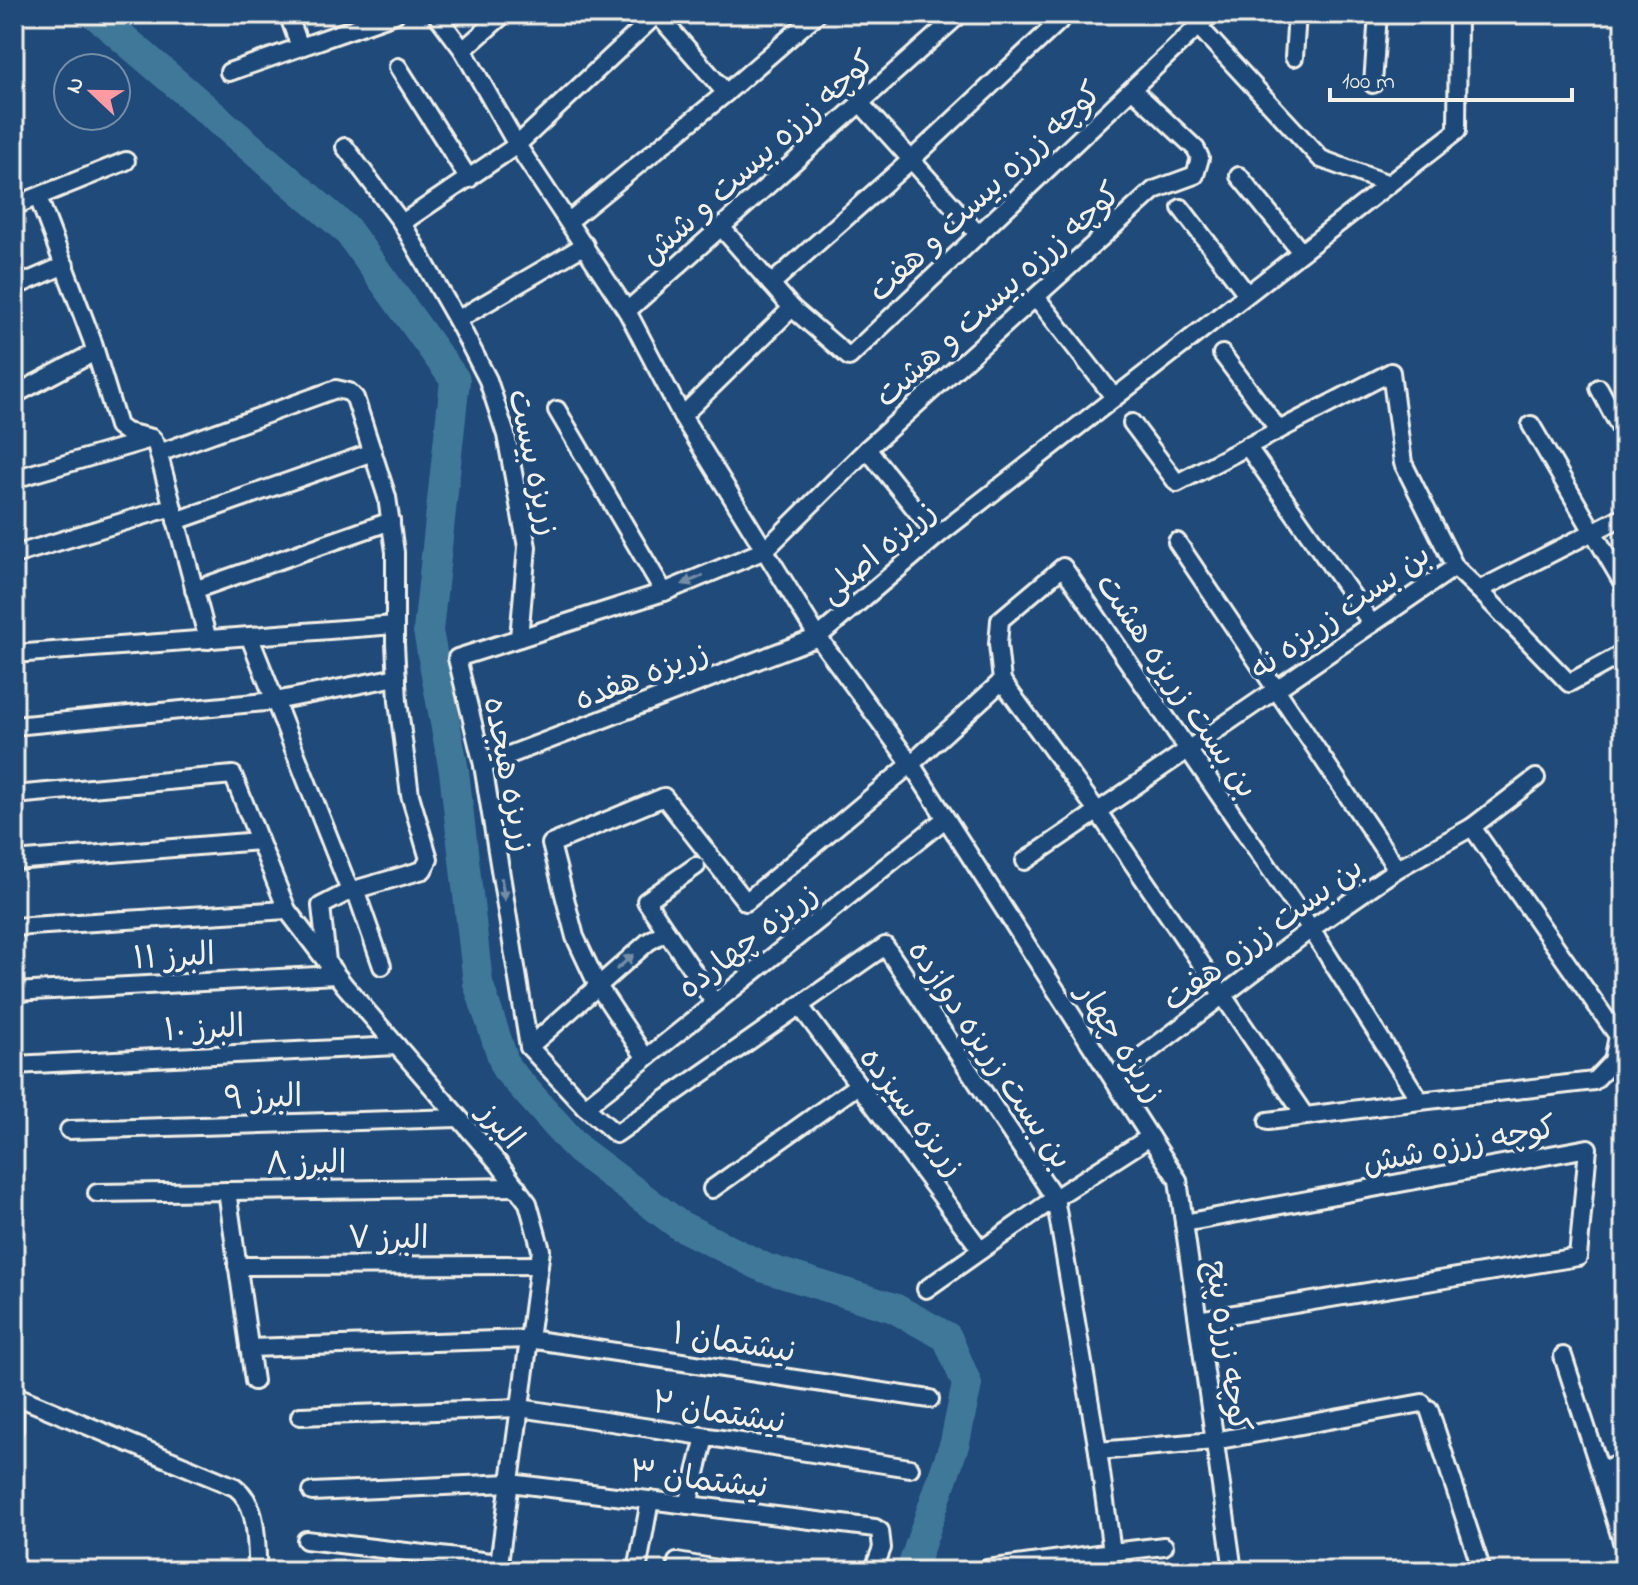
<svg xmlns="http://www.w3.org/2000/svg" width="1638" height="1585" viewBox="0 0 1638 1585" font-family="'Indie Flower','Playpen Sans Arabic',sans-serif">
  <rect width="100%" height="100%" fill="#1f4a7a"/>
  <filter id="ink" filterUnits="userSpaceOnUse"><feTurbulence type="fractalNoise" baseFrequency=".0125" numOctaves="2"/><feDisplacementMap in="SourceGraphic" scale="16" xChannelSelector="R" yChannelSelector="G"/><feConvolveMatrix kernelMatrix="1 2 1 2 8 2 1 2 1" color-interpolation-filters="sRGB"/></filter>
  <g filter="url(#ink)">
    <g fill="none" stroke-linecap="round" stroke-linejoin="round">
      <path stroke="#407899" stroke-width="30" d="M 95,14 L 347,230 L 455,380 L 428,631 L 454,771 L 478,983 L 506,1068 L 579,1150 L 679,1225 L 765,1268 L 894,1308 L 947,1337 L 967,1384 L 955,1442 L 911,1571"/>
      <defs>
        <g id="minor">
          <path d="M 288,14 L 300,47"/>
          <path d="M 436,14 L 463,50 L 517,145 L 627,311 L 682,416 L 818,637 L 937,536 L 1457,131 L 1458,14"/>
          <path d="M 1199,27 L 1321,159 L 1389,184"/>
          <path d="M 463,50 L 504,14"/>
          <path d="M 1294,57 L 1297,14"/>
          <path d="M 398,67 L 469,179"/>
          <path d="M 229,72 L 395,14"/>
          <path d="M 1373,84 L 1378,14"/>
          <path d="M 726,93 L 817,14"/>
          <path d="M 860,103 L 979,235"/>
          <path d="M 345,147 L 402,223 L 517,145 L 657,14"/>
          <path d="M 1239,176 L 1301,252"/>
          <path d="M 38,197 L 92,340 L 118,426 L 126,432 L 152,438 L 156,444 L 208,640"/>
          <path d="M 14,206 L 126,161"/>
          <path d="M 1181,208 L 1247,294"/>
          <path d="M 569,221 L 726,93 L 657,14"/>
          <path d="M 402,223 L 457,320 L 488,380 L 506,435 L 527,547 L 519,638"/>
          <path d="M 721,227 L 771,284"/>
          <path d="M 14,287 L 65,265"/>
          <path d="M 1036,297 L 1114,397"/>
          <path d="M 792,308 L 849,357 L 1211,14"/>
          <path d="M 627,311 L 960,14"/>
          <path d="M 457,320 L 585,245"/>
          <path d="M 1222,354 L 1279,430"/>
          <path d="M 1599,388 L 1624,435"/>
          <path d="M 14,395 L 95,352"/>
          <path d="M 557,410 L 664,592"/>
          <path d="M 682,416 L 792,308 L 771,284 L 911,160 L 1067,14"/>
          <path d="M 1531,425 L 1624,585"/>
          <path d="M 1247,446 L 1372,624"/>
          <path d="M 867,449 L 937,536"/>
          <path d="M 159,453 L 336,389 L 349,392 L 355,398 L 387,497 L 395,552 L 395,644 L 398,701 L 410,795 L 429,859 L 423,870 L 350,891 L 321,906 L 327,961"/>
          <path d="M 14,479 L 151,439"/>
          <path d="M 176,521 L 373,452"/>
          <path d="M 14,555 L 172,507"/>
          <path d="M 1455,567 L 1479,590 L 1624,516"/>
          <path d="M 194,590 L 391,521"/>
          <path d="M 1479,590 L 1569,683 L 1624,653"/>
          <path d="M 250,638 L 350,891"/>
          <path d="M 14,654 L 395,625"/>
          <path d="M 14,726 L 275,701 L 397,677"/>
          <path d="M 483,765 L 818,637 L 911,764 L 1150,1137 L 1055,1198 L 1098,1451 L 1214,1441 L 1422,1403"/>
          <path d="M 14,795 L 233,775 L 287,910 L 345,986 L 499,1164 L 528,1203 L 541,1250 L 498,1571"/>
          <path d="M 14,861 L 259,841"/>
          <path d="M 1025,861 L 1455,567 L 1403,463 L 1391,372 L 1177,483 L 1132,423"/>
          <path d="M 696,866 L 646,901 L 714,1002"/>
          <path d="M 1397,869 L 1472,827"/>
          <path d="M 355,889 L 382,966"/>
          <path d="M 14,927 L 287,910"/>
          <path d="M 666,931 L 648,942 L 529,1047 L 483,765 L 457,658 L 664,592 L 765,550 L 867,449 L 1154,190 L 1195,175 L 1200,158 L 1196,149 L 1133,90"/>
          <path d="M 14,992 L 336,975"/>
          <path d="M 800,1006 L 981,1250"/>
          <path d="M 529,1047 L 585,1107 L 616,1134 L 885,946 L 1055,1198 L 926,1289"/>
          <path d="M 645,1057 L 598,986 L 575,937 L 551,844 L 664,797 L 746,902 L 911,764 L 1002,681"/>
          <path d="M 14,1065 L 397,1046"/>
          <path d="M 1113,1078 L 1311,929 L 1397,869 L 1177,542"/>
          <path d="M 1420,1101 L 1594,1081 L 1613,1061 L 1618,1036 L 1472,827 L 1536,778"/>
          <path d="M 585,1107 L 945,819"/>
          <path d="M 1268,1121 L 1420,1101 L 1311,929 L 1063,567 L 1000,620 L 998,644 L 1002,681 L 1098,812 L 1305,1116"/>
          <path d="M 69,1130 L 459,1118"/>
          <path d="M 1150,1137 L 1178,1180 L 1233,1571"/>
          <path d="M 712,1189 L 858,1085"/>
          <path d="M 227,1191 L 254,1381"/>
          <path d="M 97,1193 L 517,1187"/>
          <path d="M 1184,1223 L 1588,1148 L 1578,1257 L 1198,1320"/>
          <path d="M 237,1266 L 539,1265"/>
          <path d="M 249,1348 L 529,1339 L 930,1399"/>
          <path d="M 1563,1356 L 1600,1470"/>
          <path d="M 14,1395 L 235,1487 C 260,1506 255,1543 258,1571"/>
          <path d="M 1429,1409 L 1482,1571"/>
          <path d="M 300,1416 L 520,1408 L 910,1468"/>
          <path d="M 14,1429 L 14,1387"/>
          <path d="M 1624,1462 L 1600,1470 L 1624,1548"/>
          <path d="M 312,1492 L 510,1483 L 875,1528 L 880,1531 L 882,1548 L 873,1571"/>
          <path d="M 688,1505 L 705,1437"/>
          <path d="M 306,1540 L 499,1563"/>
          <path d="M 1112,1552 L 1164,1546"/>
          <path d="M 677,1562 L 729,1571"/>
          <path d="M 987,1569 L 1112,1552 L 1098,1451"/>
          <path d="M 637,1571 L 650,1500"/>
        </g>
      </defs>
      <use href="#minor" stroke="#f4f1e8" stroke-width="22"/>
      <use href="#minor" stroke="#1f4a7a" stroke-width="16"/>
    </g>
    <defs><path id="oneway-solid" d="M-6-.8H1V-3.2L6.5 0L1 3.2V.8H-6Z" transform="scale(2)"/></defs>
    <g fill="#748da6">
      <use href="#oneway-solid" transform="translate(693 580) rotate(157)"/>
      <use href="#oneway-solid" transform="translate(503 889) rotate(81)"/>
      <use href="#oneway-solid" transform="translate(625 962) rotate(-41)"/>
    </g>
  </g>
  <g text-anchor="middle" stroke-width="8" stroke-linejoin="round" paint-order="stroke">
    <g font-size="32" fill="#f4f1e8" stroke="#1f4a7a">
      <text transform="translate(757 157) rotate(-42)" y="11">کوچه زرزه بیست و شش</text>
      <text transform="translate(984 191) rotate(-43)" y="11">کوچه زرزه بیست و هفت</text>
      <text transform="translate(997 294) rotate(-42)" y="11">کوچه زرزه بیست و هشت</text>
      <text transform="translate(535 462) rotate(78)" y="11">زریزه بیست</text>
      <text transform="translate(877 551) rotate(-40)" y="11">زریزه اصلی</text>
      <text transform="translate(1339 611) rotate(-35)" y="11">بن بست زریزه نه</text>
      <text transform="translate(641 675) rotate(-21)" y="11">زریزه هفده</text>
      <text transform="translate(1178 685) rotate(56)" y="11">بن بست زریزه هشت</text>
      <text transform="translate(510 774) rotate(79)" y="11">زریزه هیجده</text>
      <text transform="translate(1262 933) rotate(-36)" y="11">بن بست زرزه هفت</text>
      <text transform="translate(747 940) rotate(-38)" y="11">زریزه چهارده</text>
      <text transform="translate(174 955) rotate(-3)" y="11">البرز ۱۱</text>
      <text transform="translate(204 1027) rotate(-3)" y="11">البرز ۱۰</text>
      <text transform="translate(1122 1042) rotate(57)" y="11">زریزه چهار</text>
      <text transform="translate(991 1054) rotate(56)" y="11">بن بست زریزه دوازده</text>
      <text transform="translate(263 1096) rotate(-2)" y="11">البرز ۹</text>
      <text transform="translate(913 1111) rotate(53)" y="11">زریزه سیزده</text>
      <text transform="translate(502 1125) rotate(50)" y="11">البرز</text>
      <text transform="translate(1459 1144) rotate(-11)" y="11">کوچه زرزه شش</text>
      <text transform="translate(306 1162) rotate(-1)" y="11">البرز ۸</text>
      <text x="388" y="1248">البرز ۷</text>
      <text transform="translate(734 1341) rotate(9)" y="11">نيشتمان ۱</text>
      <text transform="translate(1229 1346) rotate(82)" y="11">کوچه زرزه پنج</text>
      <text transform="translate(719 1411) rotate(9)" y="11">نيشتمان ۲</text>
      <text transform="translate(699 1478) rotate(7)" y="11">نيشتمان ۳</text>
    </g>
  </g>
  <rect width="1638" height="1585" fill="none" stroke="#1f4a7a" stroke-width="48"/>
  <rect x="24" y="24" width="1590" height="1537" fill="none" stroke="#f4f1e8" stroke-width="3" filter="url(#ink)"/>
  <g transform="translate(92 92) rotate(292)"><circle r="38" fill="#1f4a7a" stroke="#748da6" stroke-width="2"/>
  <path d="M0-6L14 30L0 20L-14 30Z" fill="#ff9aa2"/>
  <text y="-12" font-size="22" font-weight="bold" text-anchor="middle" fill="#f4f1e8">N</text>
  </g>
  <path d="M1330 88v12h242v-12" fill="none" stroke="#f4f1e8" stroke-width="4"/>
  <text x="1342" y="88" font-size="24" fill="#f4f1e8" stroke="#1f4a7a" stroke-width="6" paint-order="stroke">100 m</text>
</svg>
